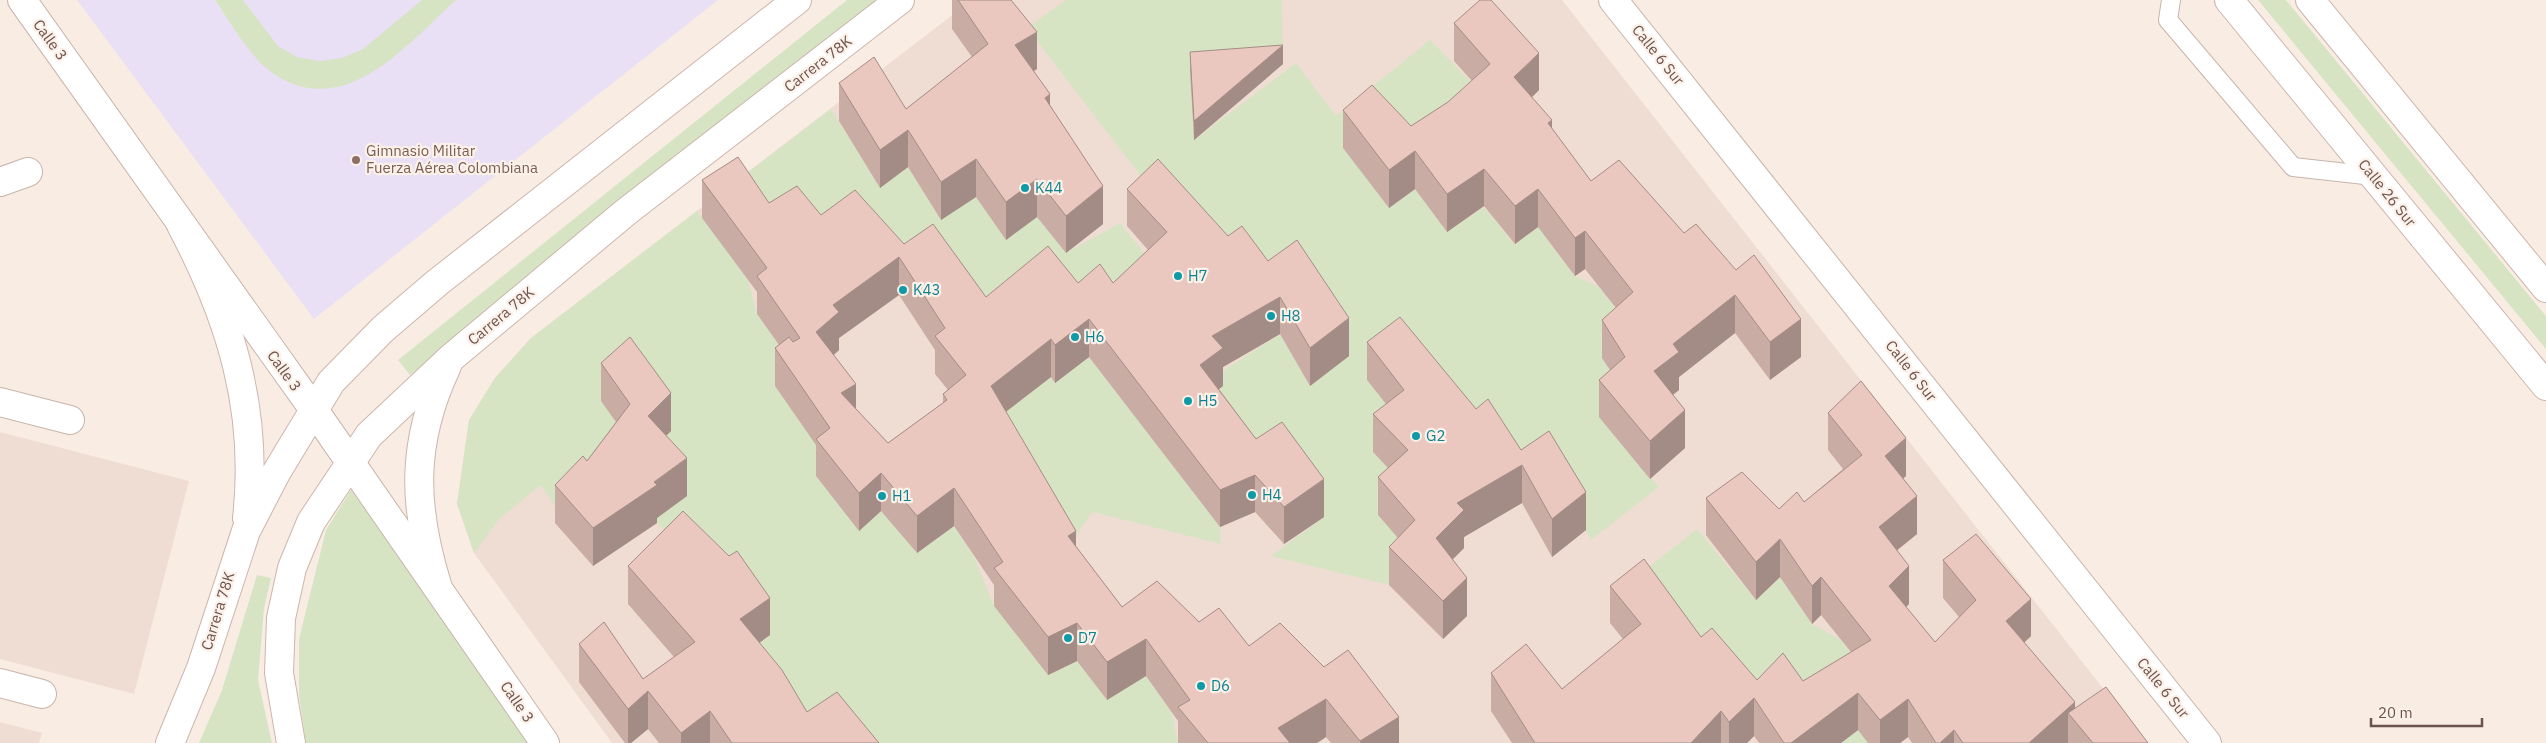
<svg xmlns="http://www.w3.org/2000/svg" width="2546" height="743" viewBox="0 0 2546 743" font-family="'IBM Plex Sans',sans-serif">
  <rect width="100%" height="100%" fill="#f9ede3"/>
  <g fill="#efddd3">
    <path d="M 972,0 L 1562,0 L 2146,743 L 612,743 L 474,553 L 457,504 L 469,420 L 495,378 L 531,338 Z"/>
    <path d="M 0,432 L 189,481 L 134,694 L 0,659 Z"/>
    <path d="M 0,722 L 42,733 L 39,743 L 0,743 Z"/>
  </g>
  <path fill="#eae0f5" d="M 77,0 L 718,0 L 314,319 Z"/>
  <g fill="#d7e4c4">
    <path d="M 215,0 L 243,0 L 278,46 L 297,57 L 320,61 L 342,58 L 363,49 L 422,0 L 456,0 C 407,44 344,124 271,72 C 250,57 230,22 215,0 Z"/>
    <path d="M 847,0 L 879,0 L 410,375 L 398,360 Z"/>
    <path d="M 1066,0 L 1282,0 L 1283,64 L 1194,140 L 1296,63 L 1336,116 L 1430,40 L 1490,101 L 1389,208 L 1415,189 L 1447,232 L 1484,207 L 1514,244 L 1538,227 L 1575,276 L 1598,286 L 1633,330 L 1625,395 L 1599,417 L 1659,487 L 1591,540 L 1550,469 L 1404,428 L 1407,488 L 1415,558 L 1389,585 L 1271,556 L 1324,517 L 1200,403 L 1215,376 L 1280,334 L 1310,386 L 1348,356 L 1268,299 L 1158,197 L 1140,175 L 1027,28 Z"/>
    <path d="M 2258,0 L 2286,0 L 2546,316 L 2546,349 Z"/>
    <path d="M 831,109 L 880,188 L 908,167 L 976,197 L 1037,217 L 1066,253 L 1120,223 L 1153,264 L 1089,357 L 1220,527 L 1221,544 L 1092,512 L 1065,552 L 991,423 L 977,322 L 822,251 L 731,185 Z"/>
    <path d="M 697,211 L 748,280 L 757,314 L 800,376 L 881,511 L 917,553 L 954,526 L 973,555 L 994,606 L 1048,674 L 1077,661 L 1107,700 L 1146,676 L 1172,713 L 1178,743 L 817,743 L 740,657 L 770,635 L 654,520 L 630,442 L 561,516 L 541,485 L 499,519 L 474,553 L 457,504 L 469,420 L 495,378 L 531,338 Z"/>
    <path d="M 351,490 L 531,743 L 306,743 L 299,695 L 299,639 L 326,530 Z"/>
    <path d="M 1697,529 L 1756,600 L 1780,577 L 1812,624 L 1841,640 L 1871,678 L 1868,743 L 1820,743 L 1757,718 L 1632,580 Z"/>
    <path d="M 257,575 L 271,578 L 264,609 L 258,680 L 272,743 L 199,743 L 222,690 Z"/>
  </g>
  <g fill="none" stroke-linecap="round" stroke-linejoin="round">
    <defs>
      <path id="service" d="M 2171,0 L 2168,20 L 2293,167 L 2374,176"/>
      <g id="minor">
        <path d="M 1613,0 L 2207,743"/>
        <path d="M 0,182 L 28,172"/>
        <path d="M 0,402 L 70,420"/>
        <path d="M 0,683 L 42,694"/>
      </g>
      <path id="tertiary" d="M 22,0 L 314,410 L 545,743"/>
      <g id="secondary">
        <path d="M 2229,0 L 2546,386"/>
        <path d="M 2310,0 L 2546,288"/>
        <path d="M 181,225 C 231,319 259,411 247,518"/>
        <path d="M 438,588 C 413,508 410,444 447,366"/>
        <path d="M 170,743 L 201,668 L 246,531 L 276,473 L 331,382 L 383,329 L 438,282 L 797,0"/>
        <path d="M 291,743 L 279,673 L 281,618 L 292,568 L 311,522 L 369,435 L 451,358 L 626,212 L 900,0"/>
      </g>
    </defs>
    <use href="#service" stroke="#c8b4ac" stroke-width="20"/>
    <use href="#minor" stroke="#c8b4ac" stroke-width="30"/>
    <use href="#tertiary" stroke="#c8b4ac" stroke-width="30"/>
    <use href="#secondary" stroke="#cdb5ac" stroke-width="30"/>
    <use href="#service" stroke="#fff" stroke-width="18"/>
    <use href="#minor" stroke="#fff" stroke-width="28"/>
    <use href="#tertiary" stroke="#fff" stroke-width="28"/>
    <use href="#secondary" stroke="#fff" stroke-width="28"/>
  </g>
  <g fill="#c9aca4" fill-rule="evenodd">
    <path d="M 952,0 L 1011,0 L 1037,69 L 1034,71 L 1050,105 L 1103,224 L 1066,253 L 1037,217 L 1006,240 L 976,197 L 941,220 L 908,167 L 880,188 L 839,121 L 839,83 L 906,109 L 929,91 L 972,57 L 952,29 Z"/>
    <path d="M 1454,23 L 1539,90 L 1532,97 L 1552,129 L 1591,181 L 1684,233 L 1801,357 L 1770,380 L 1735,333 L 1679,377 L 1679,390 L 1673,395 L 1685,448 L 1650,479 L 1599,417 L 1599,380 L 1610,370 L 1602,358 L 1602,320 L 1616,308 L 1585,269 L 1575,276 L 1538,227 L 1515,244 L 1484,206 L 1447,232 L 1415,189 L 1389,208 L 1343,148 L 1343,110 L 1411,126 L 1448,102 L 1472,81 L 1454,61 Z"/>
    <path d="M 1190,52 L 1283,64 L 1194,140 L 1190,71 Z"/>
    <path d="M 702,180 L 769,203 L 821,215 L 904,244 L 986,297 L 1078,283 L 1113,283 L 1148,250 L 1127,226 L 1127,189 L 1228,236 L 1268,261 L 1349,356 L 1310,386 L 1280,334 L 1223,367 L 1223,386 L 1219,389 L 1256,439 L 1324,517 L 1284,544 L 1255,512 L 1220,527 L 1089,357 L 1055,383 L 1051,377 L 1006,412 L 1076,547 L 1122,607 L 1199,622 L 1249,646 L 1324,667 L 1399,743 L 1331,743 L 1326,737 L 1317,743 L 1178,743 L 1178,721 L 1146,676 L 1107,700 L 1077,661 L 1048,675 L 994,606 L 994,585 L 954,526 L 917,553 L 881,511 L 859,531 L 816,476 L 816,445 L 775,386 L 775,348 L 779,345 L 757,314 L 757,292 L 702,218 ZM 899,295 L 935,350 L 935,374 L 948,390 L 943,394 L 943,403 L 888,443 L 856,409 L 834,355 L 839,350 L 839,338 Z"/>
    <path d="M 1367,342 L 1476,409 L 1521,450 L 1586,530 L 1552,557 L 1522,503 L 1464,537 L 1464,548 L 1453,559 L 1467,616 L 1443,639 L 1389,585 L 1389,547 L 1398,538 L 1378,515 L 1378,477 L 1388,468 L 1373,452 L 1373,414 L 1386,404 L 1367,380 Z"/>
    <path d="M 601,363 L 671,431 L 666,436 L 687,496 L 657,518 L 657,523 L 593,566 L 555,523 L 555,485 L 587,461 L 616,422 L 601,401 Z"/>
    <path d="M 1828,413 L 1906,476 L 1903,479 L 1917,534 L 1897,550 L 1909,604 L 1906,607 L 1935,642 L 1959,617 L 1943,598 L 1943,560 L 2031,636 L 2024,643 L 2075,708 L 2148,743 L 1912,743 L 1908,737 L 1900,743 L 1868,743 L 1858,730 L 1841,743 L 1759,743 L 1754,736 L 1747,743 L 1512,743 L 1491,711 L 1491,673 L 1562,689 L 1623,639 L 1610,623 L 1610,586 L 1701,637 L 1757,680 L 1803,681 L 1851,652 L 1821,615 L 1812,624 L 1780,577 L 1756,600 L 1706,535 L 1706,498 L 1779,509 L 1804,502 L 1843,469 L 1828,450 Z"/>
    <path d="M 628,566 L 770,635 L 759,643 L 807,712 L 879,743 L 659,743 L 648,729 L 631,743 L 625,743 L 579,682 L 579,644 L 643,679 L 674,657 L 628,604 Z"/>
  </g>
  <g fill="#a48c86">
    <path d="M 1037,32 L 1037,69 L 1015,83 L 1015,45 Z"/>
    <path d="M 1283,45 L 1283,64 L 1194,140 L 1194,121 Z"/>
    <path d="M 1539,53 L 1539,90 L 1514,115 L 1514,77 Z"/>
    <path d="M 1050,94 L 1050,132 L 1045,98 Z"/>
    <path d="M 1552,120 L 1552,158 L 1548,123 Z"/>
    <path d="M 908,130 L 908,167 L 880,188 L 880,150 Z"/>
    <path d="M 1415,151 L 1415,189 L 1389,208 L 1389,170 Z"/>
    <path d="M 976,159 L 976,197 L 941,220 L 941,182 Z"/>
    <path d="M 1484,169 L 1484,206 L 1447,232 L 1447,194 Z"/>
    <path d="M 1037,179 L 1037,217 L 1006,240 L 1006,202 Z"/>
    <path d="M 1103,186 L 1103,224 L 1066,253 L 1066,216 Z"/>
    <path d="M 1538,189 L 1538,227 L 1515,244 L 1515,206 Z"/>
    <path d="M 1585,231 L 1585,269 L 1575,276 L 1575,238 Z"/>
    <path d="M 899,257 L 899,295 L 839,338 L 839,350 L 816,370 L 816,332 L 833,305 Z"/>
    <path d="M 1735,295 L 1735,333 L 1679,377 L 1679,390 L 1654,409 L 1654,371 L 1673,344 Z"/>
    <path d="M 1280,297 L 1280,334 L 1223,367 L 1223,386 L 1200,403 L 1200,365 L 1212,336 Z"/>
    <path d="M 1349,318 L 1349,356 L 1310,386 L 1310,348 Z"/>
    <path d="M 1089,319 L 1089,357 L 1055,383 L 1055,345 Z"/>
    <path d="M 1801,319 L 1801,357 L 1770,380 L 1770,342 Z"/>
    <path d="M 1051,339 L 1051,377 L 991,423 L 991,386 Z"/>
    <path d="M 856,384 L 856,422 L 841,393 Z"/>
    <path d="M 671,393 L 671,431 L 648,453 L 648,416 Z"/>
    <path d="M 1685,410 L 1685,448 L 1650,479 L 1650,441 Z"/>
    <path d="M 1906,438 L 1906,476 L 1885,494 L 1885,456 Z"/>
    <path d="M 687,458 L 687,496 L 657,518 L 657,523 L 593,566 L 593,528 Z"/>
    <path d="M 1522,465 L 1522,503 L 1464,537 L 1464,548 L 1436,576 L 1436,538 L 1457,503 Z"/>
    <path d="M 881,473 L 881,511 L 859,531 L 859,493 Z"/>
    <path d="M 1255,475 L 1255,512 L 1220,527 L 1220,490 Z"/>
    <path d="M 1324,479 L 1324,517 L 1284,544 L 1284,507 Z"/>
    <path d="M 954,488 L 954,526 L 917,553 L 917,516 Z"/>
    <path d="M 1586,492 L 1586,530 L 1552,557 L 1552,519 Z"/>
    <path d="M 1917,496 L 1917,534 L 1879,565 L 1879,527 Z"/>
    <path d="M 1076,531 L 1076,569 L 1068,536 Z"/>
    <path d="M 1780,539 L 1780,577 L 1756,600 L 1756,562 Z"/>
    <path d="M 1909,566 L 1909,604 L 1889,624 L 1889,586 Z"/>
    <path d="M 1821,577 L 1821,615 L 1812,624 L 1812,586 Z"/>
    <path d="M 1467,578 L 1467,616 L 1443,639 L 1443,601 Z"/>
    <path d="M 770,598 L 770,635 L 740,657 L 740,619 Z"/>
    <path d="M 2031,599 L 2031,636 L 2006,659 L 2006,621 Z"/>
    <path d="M 1077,623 L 1077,661 L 1048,675 L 1048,637 Z"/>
    <path d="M 1146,639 L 1146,676 L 1107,700 L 1107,662 Z"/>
    <path d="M 648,691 L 648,729 L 631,743 L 628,743 L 628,709 Z"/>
    <path d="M 1858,693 L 1858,730 L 1841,743 L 1791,743 Z"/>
    <path d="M 1754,698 L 1754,736 L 1747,743 L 1729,743 L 1729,722 Z"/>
    <path d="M 1326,699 L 1326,737 L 1317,743 L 1278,743 L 1278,728 Z"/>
    <path d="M 1908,699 L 1908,737 L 1900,743 L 1880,743 L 1880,720 Z"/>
    <path d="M 2075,702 L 2075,721 L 2068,713 L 2068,743 L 2029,743 Z"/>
    <path d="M 710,711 L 710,743 L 681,743 L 681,733 Z"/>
    <path d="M 1721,711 L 1721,743 L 1691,743 Z"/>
    <path d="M 1399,717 L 1399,743 L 1360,743 L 1360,741 Z"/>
    <path d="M 1954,730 L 1954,743 L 1940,743 Z"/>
  </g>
  <g fill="#eac8bf" stroke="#a48c86" fill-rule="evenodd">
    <path d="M 958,0 L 1011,0 L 1037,32 L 1015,45 L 1050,94 L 1045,98 L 1103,186 L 1066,216 L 1037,179 L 1006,202 L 976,159 L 941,182 L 908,130 L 880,150 L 839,83 L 874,57 L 906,109 L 929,91 L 988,44 Z"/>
    <path d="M 1480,0 L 1491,0 L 1539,53 L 1514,77 L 1552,120 L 1548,123 L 1591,181 L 1619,160 L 1684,233 L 1696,224 L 1736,270 L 1754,255 L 1801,319 L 1770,342 L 1735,295 L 1673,344 L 1679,352 L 1654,371 L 1685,410 L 1650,441 L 1599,380 L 1625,357 L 1602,320 L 1633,292 L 1585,231 L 1575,238 L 1538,189 L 1515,206 L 1484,169 L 1447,194 L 1415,151 L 1389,170 L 1343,110 L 1372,85 L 1411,126 L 1448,102 L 1490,64 L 1454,23 Z"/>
    <path d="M 1283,45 L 1194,121 L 1190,52 Z"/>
    <path d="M 738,157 L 769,203 L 797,186 L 821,215 L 855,190 L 904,244 L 933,224 L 986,297 L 1048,246 L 1078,283 L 1100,264 L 1113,283 L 1167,232 L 1127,189 L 1158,159 L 1228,236 L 1242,226 L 1268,261 L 1297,240 L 1349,318 L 1310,348 L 1280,297 L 1212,336 L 1223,348 L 1200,365 L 1256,439 L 1282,422 L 1324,479 L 1284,507 L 1255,475 L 1220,490 L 1089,319 L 1055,345 L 1051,339 L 991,386 L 1076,531 L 1068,536 L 1122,607 L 1157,581 L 1199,622 L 1219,608 L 1249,646 L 1280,623 L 1324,667 L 1348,650 L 1399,717 L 1360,741 L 1326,699 L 1278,728 L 1290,743 L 1208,743 L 1178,707 L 1190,700 L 1146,639 L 1107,662 L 1077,623 L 1048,637 L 994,568 L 1003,562 L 954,488 L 917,516 L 881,473 L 859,493 L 816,439 L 830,428 L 775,348 L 789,337 L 793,342 L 800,338 L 757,276 L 767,268 L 702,180 ZM 899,257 L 945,328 L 935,336 L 966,375 L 943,394 L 947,400 L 888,443 L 841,393 L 856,384 L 816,332 L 839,312 L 833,305 Z"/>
    <path d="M 1400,317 L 1476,409 L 1488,399 L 1521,450 L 1549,431 L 1586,492 L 1552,519 L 1522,465 L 1457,503 L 1464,510 L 1436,538 L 1467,578 L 1443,601 L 1389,547 L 1415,520 L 1378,477 L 1408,450 L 1373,414 L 1404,390 L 1367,342 Z"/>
    <path d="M 630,337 L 671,393 L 648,416 L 687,458 L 654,482 L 657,485 L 593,528 L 555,485 L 583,456 L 587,461 L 630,404 L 601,363 Z"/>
    <path d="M 1861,381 L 1906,438 L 1885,456 L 1917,496 L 1879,527 L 1909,566 L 1889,586 L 1935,642 L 1976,600 L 1943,560 L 1976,534 L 2031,599 L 2006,621 L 2075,702 L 2029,743 L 1963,743 L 1954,730 L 1940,743 L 1936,743 L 1908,699 L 1880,720 L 1858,693 L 1791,743 L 1784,743 L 1754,698 L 1729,722 L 1721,711 L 1691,743 L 1535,743 L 1491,673 L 1526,644 L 1562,689 L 1641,624 L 1610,586 L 1644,559 L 1701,637 L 1712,628 L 1757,680 L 1783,653 L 1803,681 L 1871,640 L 1821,577 L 1812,586 L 1780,539 L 1756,562 L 1706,498 L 1742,472 L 1779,509 L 1797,492 L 1804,502 L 1862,455 L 1828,413 Z"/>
    <path d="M 683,511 L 729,556 L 737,551 L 770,598 L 740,619 L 782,670 L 807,712 L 837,692 L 879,743 L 732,743 L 710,711 L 681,733 L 648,691 L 628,709 L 579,644 L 604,622 L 643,679 L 695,642 L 628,566 Z"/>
    <path d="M 2106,687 L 2148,743 L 2093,743 L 2068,713 Z"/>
  </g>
  <circle fill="#8d6e63" stroke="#fcf1e9" stroke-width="2" cx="356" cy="160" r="5"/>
  <g fill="#0f9aa8" stroke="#fcf1e9" stroke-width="2">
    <circle cx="1025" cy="188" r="5"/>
    <circle cx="1178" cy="276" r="5"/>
    <circle cx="903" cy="290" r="5"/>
    <circle cx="1271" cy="316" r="5"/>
    <circle cx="1075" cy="337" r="5"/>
    <circle cx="1188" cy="401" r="5"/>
    <circle cx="1416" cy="436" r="5"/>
    <circle cx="1252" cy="495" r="5"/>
    <circle cx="882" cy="496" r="5"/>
    <circle cx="1068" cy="638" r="5"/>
    <circle cx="1201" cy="686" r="5"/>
  </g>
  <g text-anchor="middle" stroke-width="4.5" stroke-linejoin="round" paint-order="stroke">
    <g font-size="15" fill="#6d534d" stroke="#fcf1e9">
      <text transform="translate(50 40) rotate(54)" y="5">Calle 3</text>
      <text transform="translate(1658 55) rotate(51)" y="5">Calle 6 Sur</text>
      <text transform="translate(818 64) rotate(-38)" y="5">Carrera 78K</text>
      <text transform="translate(2387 193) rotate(51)" y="5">Calle 26 Sur</text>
      <text transform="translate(501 316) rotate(-40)" y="5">Carrera 78K</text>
      <text transform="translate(284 371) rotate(54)" y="5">Calle 3</text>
      <text transform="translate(1911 371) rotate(52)" y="5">Calle 6 Sur</text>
      <text transform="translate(218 611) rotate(-73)" y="5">Carrera 78K</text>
      <text transform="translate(2163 688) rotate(51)" y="5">Calle 6 Sur</text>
      <text transform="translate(517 702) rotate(55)" y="5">Calle 3</text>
    </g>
    <g font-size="15" fill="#785e54" stroke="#fcf1e9" text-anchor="start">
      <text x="366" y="156">Gimnasio Militar<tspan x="366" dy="17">Fuerza Aérea Colombiana</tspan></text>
    </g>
    <g font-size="15" fill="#0d838f" stroke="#fcf1e9" text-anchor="start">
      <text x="1035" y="193">K44</text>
      <text x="1188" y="281">H7</text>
      <text x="913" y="295">K43</text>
      <text x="1281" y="321">H8</text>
      <text x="1085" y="342">H6</text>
      <text x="1198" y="406">H5</text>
      <text x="1426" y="441">G2</text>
      <text x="1262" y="500">H4</text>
      <text x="892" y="501">H1</text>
      <text x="1078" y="643">D7</text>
      <text x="1211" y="691">D6</text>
    </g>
  </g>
  <path d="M2371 718v8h111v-8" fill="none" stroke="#6d534d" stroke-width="2.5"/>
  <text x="2378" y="718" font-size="15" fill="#6d534d" stroke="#fcf1e9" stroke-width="4" paint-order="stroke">20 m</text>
</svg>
